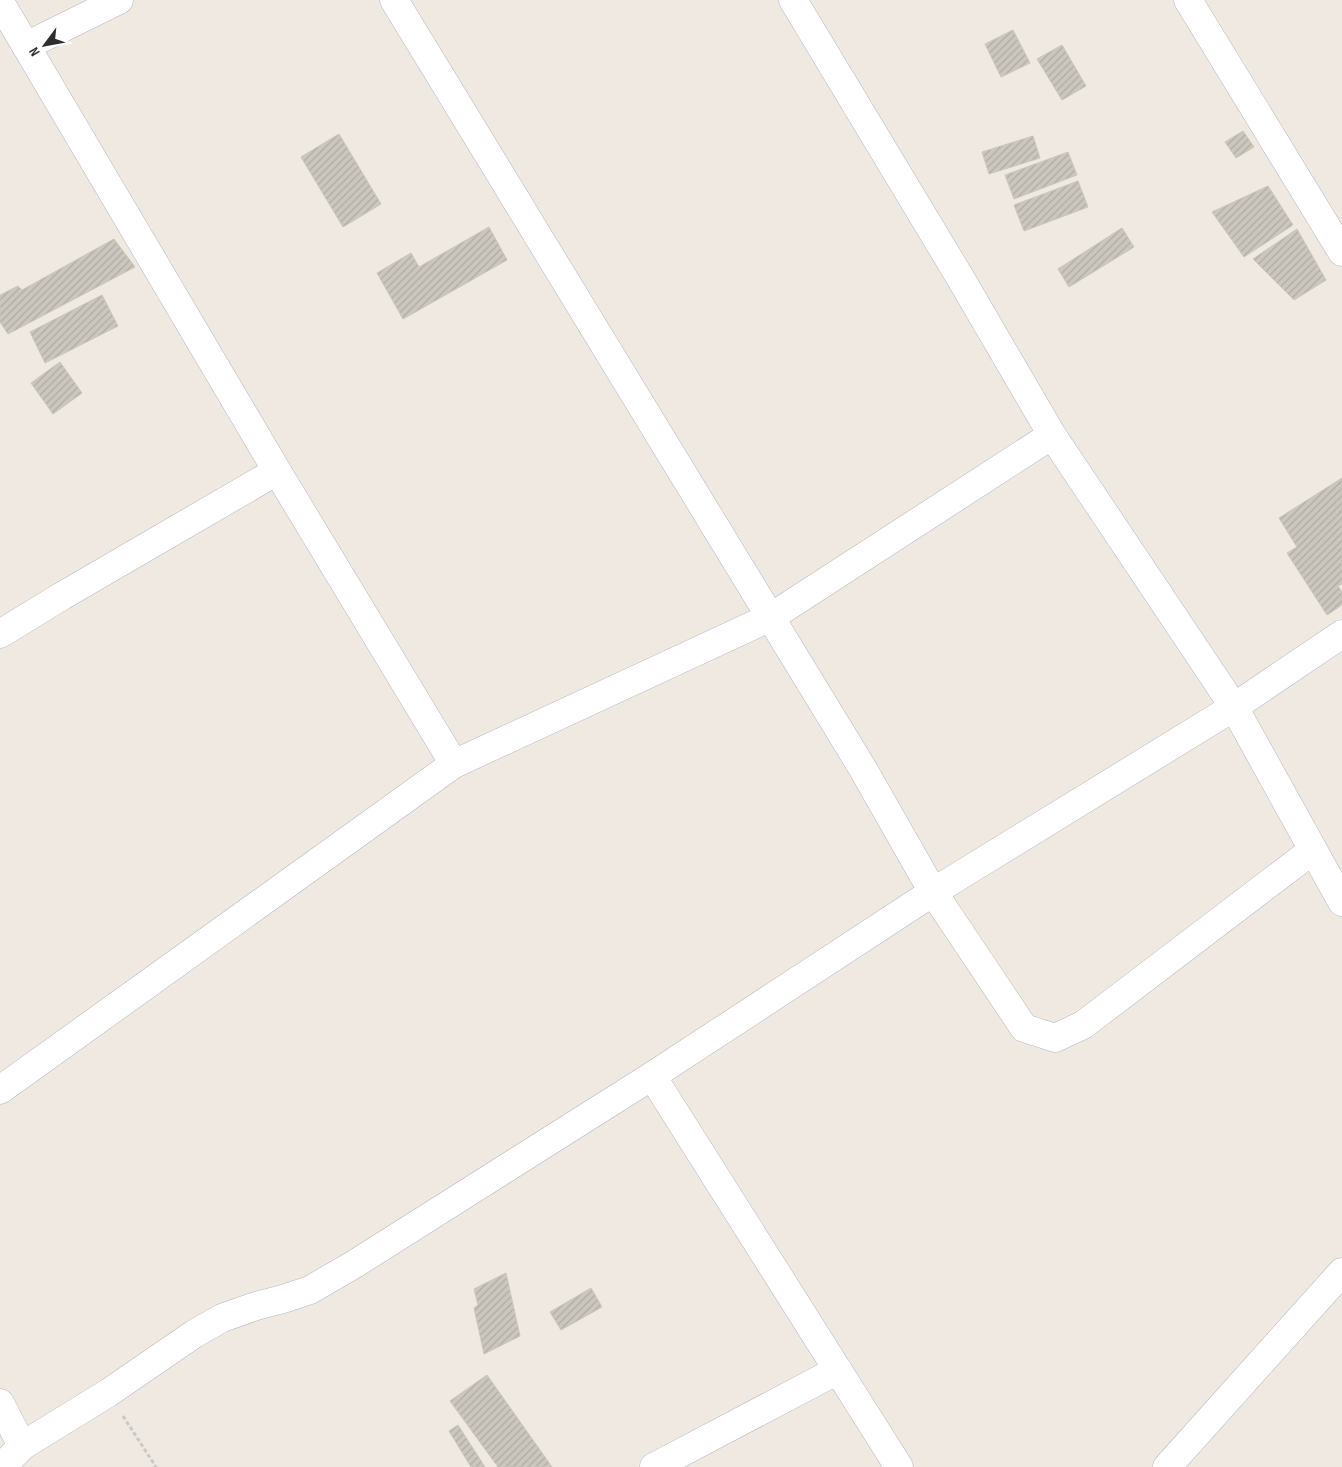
<svg xmlns="http://www.w3.org/2000/svg" width="1342" height="1467" viewBox="0 0 1342 1467" font-family="'Sofia Sans Condensed',sans-serif">
  <defs>
    <pattern id="building-hatch" width="6" height="6" patternUnits="userSpaceOnUse" patternTransform="scale(1.25)"><rect width="6" height="6" fill="#cbc7bf"/><path d="M-1 1l2-2M0 6l6-6M5 7l2-2" fill="none" stroke="#afaba4"/></pattern>
  </defs>
  <rect width="100%" height="100%" fill="#efe9e1"/>
  <g fill="url(#building-hatch)" stroke="#cbc5ba">
    <path d="M 1013,30 L 1030,63 L 1001,77 L 985,44 Z"/>
    <path d="M 1062,45 L 1086,86 L 1062,100 L 1037,59 Z"/>
    <path d="M 1243,131 L 1254,147 L 1236,158 L 1225,142 Z"/>
    <path d="M 339,134 L 381,204 L 343,227 L 301,157 Z"/>
    <path d="M 1033,136 L 1040,158 L 989,174 L 982,152 Z"/>
    <path d="M 1068,152 L 1077,175 L 1014,199 L 1005,175 Z"/>
    <path d="M 1078,181 L 1088,207 L 1024,231 L 1014,205 Z"/>
    <path d="M 1268,186 L 1293,225 L 1244,257 L 1212,212 Z"/>
    <path d="M 489,227 L 507,260 L 403,319 L 377,273 L 411,253 L 419,267 Z"/>
    <path d="M 1122,228 L 1134,247 L 1069,287 L 1058,269 Z"/>
    <path d="M 1297,229 L 1326,280 L 1294,300 L 1253,259 Z"/>
    <path d="M 114,239 L 135,267 L 8,334 L 0,322 L 0,295 L 18,286 L 22,290 Z"/>
    <path d="M 102,295 L 118,326 L 45,363 L 30,332 Z"/>
    <path d="M 60,362 L 82,393 L 53,414 L 31,383 Z"/>
    <path d="M 1342,478 L 1342,584 L 1338,586 L 1342,592 L 1342,605 L 1327,615 L 1287,553 L 1297,547 L 1279,518 Z"/>
    <path d="M 506,1273 L 520,1336 L 484,1354 L 474,1308 L 478,1305 L 474,1289 Z"/>
    <path d="M 591,1288 L 602,1307 L 561,1330 L 550,1312 Z"/>
    <path d="M 487,1375 L 552,1467 L 498,1467 L 450,1401 Z"/>
    <path d="M 458,1425 L 485,1467 L 471,1467 L 449,1431 Z"/>
  </g>
  <g fill="none" stroke-linecap="round" stroke-linejoin="round">
    <defs>
      <g id="minor">
        <path d="M 394,0 L 863,769 L 933,892 L 1024,1028 L 1055,1038 L 1083,1025 L 1313,850"/>
        <path d="M 793,0 L 961,279 L 1052,435 L 1234,707 L 1342,902"/>
        <path d="M 1188,0 L 1342,252"/>
        <path d="M 0,2 L 277,471 L 454,764"/>
        <path d="M 26,46 L 119,0"/>
        <path d="M 0,634 L 62,596 L 277,471"/>
        <path d="M 652,1076 L 899,1467"/>
        <path d="M 0,1090 L 454,764 L 771,617 L 1052,435"/>
        <path d="M 0,1403 L 22,1446"/>
        <path d="M 2,1467 L 22,1446 L 108,1393 L 194,1334 L 222,1318 L 256,1306 L 283,1299 L 310,1290 L 353,1265 L 652,1076 L 933,892 L 1234,707 L 1342,634"/>
        <path d="M 654,1467 L 838,1370"/>
        <path d="M 1167,1467 L 1342,1272"/>
      </g>
    </defs>
    <use href="#minor" stroke="#b4b7c1" stroke-width="29"/>
    <path stroke="#c9c9c9" stroke-width="3" stroke-dasharray="4 2.5" stroke-linecap="butt" d="M 123,1416 L 156,1467"/>
    <use href="#minor" stroke="#fff" stroke-width="28"/>
  </g>
  <g transform="translate(45 45) rotate(238)" stroke="#ffffff" stroke-width="4" paint-order="stroke">
  <path d="M0-4L9 19L0 12L-9 19Z" fill="#2e2e2e"/>
  <text y="-8" font-size="14" font-weight="bold" text-anchor="middle" fill="#2e2e2e">N</text>
  </g>
</svg>
